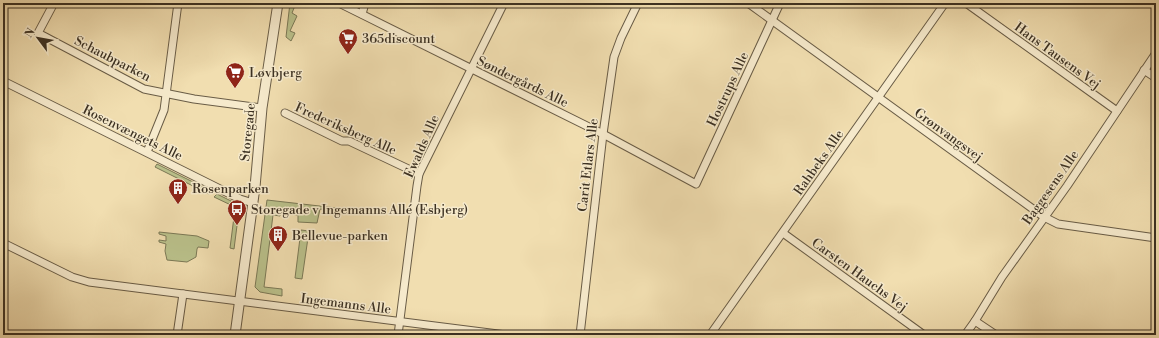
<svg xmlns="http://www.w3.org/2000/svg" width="1159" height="338" viewBox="0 0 1159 338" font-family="'Libre Bodoni',serif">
  <rect width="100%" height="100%" fill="#f1deb0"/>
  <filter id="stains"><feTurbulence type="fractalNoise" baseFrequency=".005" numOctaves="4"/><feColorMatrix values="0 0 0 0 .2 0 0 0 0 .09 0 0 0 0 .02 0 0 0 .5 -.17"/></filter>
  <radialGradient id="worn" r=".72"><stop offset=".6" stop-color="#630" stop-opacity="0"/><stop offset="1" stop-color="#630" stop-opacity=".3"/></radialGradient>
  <g fill="#bac18b" stroke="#7b7956">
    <path d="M 290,3 L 296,3 L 292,13 L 297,16 L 290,31 L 295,33 L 291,41 L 286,37 Z"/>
    <path d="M 157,164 L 209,190 L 209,194 L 155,167 Z"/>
    <path d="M 217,194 L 239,205 L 239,208 L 235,207 L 214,197 Z"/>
    <path d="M 267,200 L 337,208 L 337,211 L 320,209 L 317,223 L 298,222 L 298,215 L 280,213 L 280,216 L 273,215 L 264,287 L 282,289 L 282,296 L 260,292 L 255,287 Z"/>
    <path d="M 235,209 L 239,210 L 234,249 L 230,248 Z"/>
    <path d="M 301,230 L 309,231 L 302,279 L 295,278 Z"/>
    <path d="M 159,232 L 197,236 L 209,241 L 208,248 L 198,247 L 197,249 L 196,257 L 187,262 L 167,260 L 165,251 L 166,244 L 159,242 L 159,240 L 166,241 L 166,236 L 159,234 Z"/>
  </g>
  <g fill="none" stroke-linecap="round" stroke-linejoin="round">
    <defs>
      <g id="minor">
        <path d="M 54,3 L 38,33 L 144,89 L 194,99 L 262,108"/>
        <path d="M 339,3 L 603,134 L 696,184 L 780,3"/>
        <path d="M 748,3 L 1044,217 L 1058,224 L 1156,238"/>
        <path d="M 966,3 L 1117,111"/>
        <path d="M 362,14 L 365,3"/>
        <path d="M 1144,70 L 1156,78"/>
        <path d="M 3,81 L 240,199 L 253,203"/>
        <path d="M 285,113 L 342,141 L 349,141 L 419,174"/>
        <path d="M 147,152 L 164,110 L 178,3"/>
        <path d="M 783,233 L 924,335"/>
        <path d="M 3,243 L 72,277 L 89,282 L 506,335"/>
        <path d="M 975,321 L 996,335"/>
        <path d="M 177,335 L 183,294"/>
        <path d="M 398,335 L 417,186 L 419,174 L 504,3"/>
        <path d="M 580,335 L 603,134 L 614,57 L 621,38 L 638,3"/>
        <path d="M 710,335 L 945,3"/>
        <path d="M 965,335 L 975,321 L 1002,277 L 1067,186 L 1156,53"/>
      </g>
      <path id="tertiary" d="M 235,335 L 255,187 L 262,108 L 278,3"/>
    </defs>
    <use href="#minor" stroke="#695c46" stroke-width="9"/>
    <use href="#tertiary" stroke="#695c46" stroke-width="11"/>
    <use href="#minor" stroke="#f6eacc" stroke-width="7"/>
    <use href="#tertiary" stroke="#f6eacc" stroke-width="9"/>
  </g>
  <defs>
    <symbol id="supermarket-pin" viewBox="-11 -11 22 30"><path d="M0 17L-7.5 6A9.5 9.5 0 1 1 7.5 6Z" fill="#8f2418" stroke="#f6eacc"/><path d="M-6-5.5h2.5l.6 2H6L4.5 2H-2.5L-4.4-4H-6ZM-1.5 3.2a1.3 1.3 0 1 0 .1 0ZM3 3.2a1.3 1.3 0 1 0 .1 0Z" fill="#fff"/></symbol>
    <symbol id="building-pin" viewBox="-11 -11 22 30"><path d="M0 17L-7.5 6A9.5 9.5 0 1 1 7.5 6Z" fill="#8f2418" stroke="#f6eacc"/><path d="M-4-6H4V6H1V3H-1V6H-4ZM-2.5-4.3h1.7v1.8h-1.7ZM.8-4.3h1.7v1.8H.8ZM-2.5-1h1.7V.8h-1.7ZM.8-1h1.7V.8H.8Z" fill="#fff"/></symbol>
    <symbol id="bus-pin" viewBox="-11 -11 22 30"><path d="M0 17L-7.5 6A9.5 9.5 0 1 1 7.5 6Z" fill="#8f2418" stroke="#f6eacc"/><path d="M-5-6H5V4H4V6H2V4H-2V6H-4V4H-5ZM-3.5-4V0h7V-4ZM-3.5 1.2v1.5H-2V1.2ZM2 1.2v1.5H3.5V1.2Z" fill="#fff"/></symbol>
  </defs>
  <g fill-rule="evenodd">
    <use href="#supermarket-pin" x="337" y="27" width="22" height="30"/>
    <use href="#supermarket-pin" x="224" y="61" width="22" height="30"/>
    <use href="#building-pin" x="167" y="177" width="22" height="30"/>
    <use href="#bus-pin" x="226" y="198" width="22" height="30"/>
    <use href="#building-pin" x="267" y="224" width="22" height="30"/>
  </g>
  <g text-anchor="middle" stroke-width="3" stroke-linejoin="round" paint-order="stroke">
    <g font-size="13" fill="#3c3122" stroke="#f6eacc" text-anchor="start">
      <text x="362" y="43">365discount</text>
      <text x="249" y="77">Løvbjerg</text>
      <text x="192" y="193">Rosenparken</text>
      <text x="251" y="214">Storegade v Ingemanns Allé (Esbjerg)</text>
      <text x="292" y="240">Bellevue-parken</text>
    </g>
    <g font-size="13" fill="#3c3122" stroke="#f6eacc">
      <text transform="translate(1058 55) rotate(36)" y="5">Hans Tausens Vej</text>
      <text transform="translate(113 58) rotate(27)" y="5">Schaubparken</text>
      <text transform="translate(523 81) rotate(26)" y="5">Søndergårds Alle</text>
      <text transform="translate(727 89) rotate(-65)" y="5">Hostrups Alle</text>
      <text transform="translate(346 128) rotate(24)" y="5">Frederiksberg Alle</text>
      <text transform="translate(133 132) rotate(26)" y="5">Rosenvængets Alle</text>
      <text transform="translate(247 132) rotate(-84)" y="5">Storegade</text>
      <text transform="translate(949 134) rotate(36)" y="5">Grønvangsvej</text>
      <text transform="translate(421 146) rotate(-66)" y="5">Ewalds Alle</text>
      <text transform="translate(818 162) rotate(-55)" y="5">Rahbeks Alle</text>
      <text transform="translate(587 165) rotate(-83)" y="5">Carit Etlars Alle</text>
      <text transform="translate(1050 187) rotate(-55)" y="5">Baggesens Alle</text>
      <text transform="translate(860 274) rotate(36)" y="5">Carsten Hauchs Vej</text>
      <text transform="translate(346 303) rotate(7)" y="5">Ingemanns Alle</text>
    </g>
  </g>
  <rect width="1159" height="338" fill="none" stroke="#f1deb0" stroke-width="16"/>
  <rect x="4" y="4" width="1151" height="330" fill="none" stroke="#3c3122" stroke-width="2"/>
  <rect x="8" y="8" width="1143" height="322" fill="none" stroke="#3c3122"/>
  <g transform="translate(38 38) rotate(302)" stroke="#f6eacc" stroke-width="3" paint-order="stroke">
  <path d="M0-3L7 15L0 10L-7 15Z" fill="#3c3122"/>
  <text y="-6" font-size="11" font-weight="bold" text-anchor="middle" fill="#3c3122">N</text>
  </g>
  <rect width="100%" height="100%" filter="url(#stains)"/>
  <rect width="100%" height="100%" fill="url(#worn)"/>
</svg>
